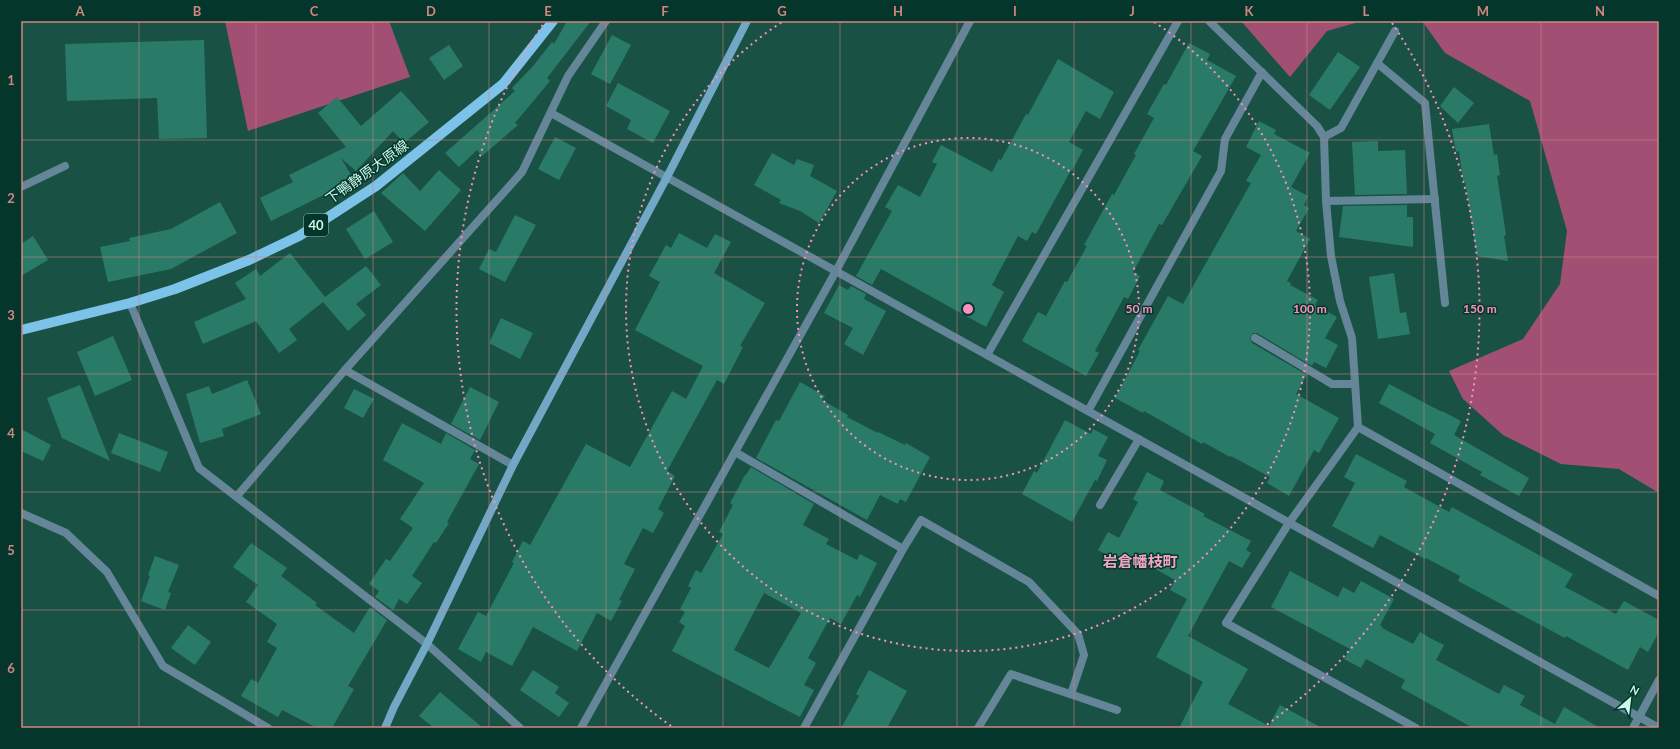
<svg xmlns="http://www.w3.org/2000/svg" width="1680" height="749" viewBox="0 0 1680 749" font-family="Lato,'Noto Sans JP',sans-serif">
  <rect width="100%" height="100%" fill="#195244"/>
  <g fill="#a24f74">
    <path d="M 225,21 L 389,21 L 410,77 L 248,131 Z"/>
    <path d="M 1241,21 L 1362,21 L 1327,31 L 1290,77 Z"/>
    <path d="M 1422,21 L 1659,21 L 1659,493 L 1619,469 L 1561,464 L 1503,435 L 1463,399 L 1449,371 L 1523,339 L 1560,284 L 1567,231 L 1530,101 L 1445,53 Z"/>
  </g>
  <g fill="#297b67" fill-rule="evenodd">
    <path d="M 567,21 L 591,21 L 547,78 L 550,81 L 515,123 L 518,125 L 482,156 L 477,150 L 459,167 L 445,153 L 515,91 L 512,88 L 534,65 L 552,42 L 554,44 Z"/>
    <path d="M 612,35 L 631,45 L 610,84 L 591,74 Z"/>
    <path d="M 204,40 L 207,138 L 159,139 L 157,98 L 67,101 L 65,44 Z"/>
    <path d="M 1189,43 L 1210,54 L 1207,60 L 1236,76 L 1193,151 L 1202,156 L 1162,225 L 1159,224 L 1133,272 L 1140,276 L 1128,299 L 1124,297 L 1095,351 L 1099,353 L 1086,376 L 1022,341 L 1038,312 L 1046,316 L 1065,281 L 1067,282 L 1087,246 L 1084,245 L 1112,194 L 1114,195 L 1136,155 L 1134,154 L 1154,118 L 1147,114 L 1164,84 L 1166,85 Z"/>
    <path d="M 449,45 L 463,66 L 444,80 L 429,58 Z"/>
    <path d="M 1338,52 L 1360,67 L 1330,110 L 1309,95 Z"/>
    <path d="M 1058,59 L 1114,92 L 1100,119 L 1086,111 L 1069,142 L 1083,150 L 1072,171 L 1071,170 L 1036,234 L 1032,232 L 1027,241 L 1018,236 L 992,285 L 1004,292 L 986,327 L 881,269 L 872,285 L 856,276 L 892,211 L 885,207 L 898,185 L 920,197 L 937,164 L 932,162 L 941,145 L 992,172 L 999,159 L 1001,160 L 1026,114 L 1028,115 Z"/>
    <path d="M 618,83 L 670,111 L 653,143 L 627,129 L 631,120 L 606,106 Z"/>
    <path d="M 1454,87 L 1474,103 L 1458,123 L 1440,106 Z"/>
    <path d="M 401,91 L 429,122 L 404,143 L 393,131 L 356,171 L 341,158 L 354,180 L 271,221 L 260,198 L 293,182 L 289,175 L 346,147 L 318,113 L 337,97 L 361,126 Z"/>
    <path d="M 1259,121 L 1276,130 L 1274,134 L 1310,153 L 1291,187 L 1308,196 L 1304,205 L 1309,208 L 1296,231 L 1310,239 L 1287,281 L 1291,283 L 1290,285 L 1318,300 L 1315,305 L 1337,317 L 1325,338 L 1338,345 L 1326,368 L 1314,362 L 1312,366 L 1257,333 L 1253,333 L 1250,338 L 1252,343 L 1307,375 L 1296,394 L 1339,418 L 1319,453 L 1314,450 L 1289,496 L 1267,483 L 1270,477 L 1231,456 L 1230,457 L 1203,442 L 1202,444 L 1144,411 L 1143,413 L 1115,398 L 1140,351 L 1138,350 L 1168,296 L 1183,304 L 1251,183 L 1246,181 L 1261,155 L 1246,147 Z"/>
    <path d="M 1489,124 L 1494,155 L 1497,154 L 1500,175 L 1497,176 L 1506,235 L 1504,236 L 1508,261 L 1477,256 L 1465,181 L 1463,181 L 1459,151 L 1456,152 L 1452,129 Z"/>
    <path d="M 555,137 L 576,148 L 559,180 L 538,169 Z"/>
    <path d="M 1378,141 L 1378,151 L 1405,150 L 1407,194 L 1355,195 L 1352,142 Z"/>
    <path d="M 772,153 L 794,165 L 797,159 L 814,165 L 810,176 L 837,191 L 819,223 L 800,211 L 779,203 L 781,200 L 754,185 Z"/>
    <path d="M 439,170 L 461,190 L 425,231 L 381,193 L 403,173 L 420,191 Z"/>
    <path d="M 220,202 L 237,233 L 171,269 L 108,282 L 100,247 L 130,241 L 129,238 L 171,229 Z"/>
    <path d="M 1407,205 L 1407,217 L 1413,217 L 1413,247 L 1339,237 L 1343,206 Z"/>
    <path d="M 374,211 L 393,242 L 365,259 L 346,229 Z"/>
    <path d="M 515,215 L 536,225 L 505,282 L 479,269 L 489,249 L 496,252 Z"/>
    <path d="M 679,233 L 707,248 L 715,234 L 731,242 L 714,273 L 765,303 L 740,346 L 743,347 L 724,384 L 717,380 L 667,471 L 675,476 L 658,509 L 664,513 L 653,533 L 643,528 L 624,564 L 635,569 L 619,600 L 622,601 L 611,621 L 597,613 L 577,651 L 533,627 L 512,666 L 486,652 L 481,662 L 458,649 L 478,612 L 486,616 L 514,563 L 512,562 L 523,541 L 530,545 L 586,444 L 630,467 L 672,391 L 686,399 L 703,366 L 635,330 L 660,282 L 649,276 L 666,245 L 671,248 Z"/>
    <path d="M 33,236 L 48,260 L 21,276 L 21,244 Z"/>
    <path d="M 290,253 L 325,297 L 366,266 L 381,285 L 356,304 L 366,315 L 348,331 L 323,302 L 289,329 L 297,340 L 279,353 L 256,321 L 203,344 L 194,322 L 246,299 L 235,283 L 256,269 L 260,276 Z"/>
    <path d="M 1394,273 L 1400,313 L 1406,312 L 1410,334 L 1378,339 L 1369,277 Z"/>
    <path d="M 839,285 L 848,290 L 851,286 L 866,294 L 864,299 L 886,311 L 863,355 L 844,344 L 853,328 L 824,313 Z"/>
    <path d="M 501,318 L 533,333 L 520,359 L 489,343 Z"/>
    <path d="M 113,336 L 132,380 L 95,396 L 77,352 Z"/>
    <path d="M 247,380 L 261,414 L 222,429 L 224,436 L 200,443 L 186,394 L 209,386 L 212,394 Z"/>
    <path d="M 800,382 L 825,396 L 822,400 L 848,415 L 847,417 L 878,433 L 878,432 L 905,445 L 906,443 L 930,457 L 906,502 L 900,499 L 898,504 L 880,495 L 867,520 L 756,458 L 776,420 L 779,421 Z"/>
    <path d="M 1389,384 L 1442,412 L 1442,411 L 1461,421 L 1454,435 L 1529,478 L 1519,496 L 1480,475 L 1482,472 L 1430,443 L 1435,434 L 1379,403 Z"/>
    <path d="M 80,385 L 110,461 L 62,438 L 47,398 Z"/>
    <path d="M 470,387 L 499,402 L 480,440 L 451,424 Z"/>
    <path d="M 354,389 L 374,399 L 363,418 L 344,408 Z"/>
    <path d="M 1065,420 L 1091,434 L 1093,429 L 1108,437 L 1098,456 L 1107,460 L 1097,481 L 1095,480 L 1072,522 L 1022,494 L 1034,471 L 1037,473 Z"/>
    <path d="M 402,423 L 441,444 L 446,433 L 475,450 L 470,459 L 479,464 L 447,522 L 449,523 L 436,543 L 434,542 L 412,576 L 422,583 L 407,604 L 399,599 L 393,610 L 375,597 L 379,591 L 369,584 L 386,559 L 390,561 L 413,528 L 400,519 L 424,483 L 383,460 Z"/>
    <path d="M 21,429 L 51,445 L 43,461 L 21,451 Z"/>
    <path d="M 119,433 L 168,452 L 160,472 L 111,453 Z"/>
    <path d="M 1356,454 L 1407,481 L 1404,487 L 1449,512 L 1452,507 L 1573,574 L 1565,587 L 1616,614 L 1624,601 L 1659,620 L 1659,632 L 1648,652 L 1640,647 L 1628,670 L 1566,636 L 1565,638 L 1458,581 L 1460,576 L 1426,558 L 1425,559 L 1380,535 L 1373,548 L 1332,526 L 1355,483 L 1344,477 Z"/>
    <path d="M 751,467 L 814,504 L 803,525 L 829,539 L 826,544 L 857,560 L 860,554 L 877,563 L 860,597 L 857,595 L 841,624 L 830,618 L 808,658 L 816,663 L 804,685 L 814,690 L 800,717 L 672,651 L 685,626 L 679,622 L 685,612 L 680,609 L 691,588 L 688,586 L 696,570 L 701,573 L 723,534 L 719,532 L 733,505 L 730,503 L 745,475 L 746,475 ZM 764,593 L 801,613 L 769,668 L 734,650 Z"/>
    <path d="M 1147,472 L 1164,481 L 1160,490 L 1205,514 L 1203,516 L 1251,541 L 1246,550 L 1251,553 L 1242,568 L 1229,561 L 1188,636 L 1248,669 L 1228,704 L 1269,726 L 1280,705 L 1322,728 L 1179,728 L 1203,682 L 1156,657 L 1187,599 L 1170,590 L 1175,580 L 1136,558 L 1131,568 L 1098,550 L 1108,532 L 1119,538 L 1138,502 L 1133,499 Z"/>
    <path d="M 251,543 L 287,568 L 281,576 L 317,603 L 315,605 L 354,633 L 370,607 L 387,620 L 348,686 L 354,689 L 332,728 L 317,728 L 282,710 L 278,717 L 241,696 L 251,679 L 258,683 L 277,648 L 267,642 L 277,624 L 246,602 L 258,585 L 233,567 Z"/>
    <path d="M 155,556 L 179,565 L 168,592 L 171,593 L 165,610 L 141,601 L 150,576 L 148,575 Z"/>
    <path d="M 1290,571 L 1338,597 L 1343,587 L 1354,593 L 1361,581 L 1394,599 L 1380,625 L 1383,627 L 1382,628 L 1413,644 L 1420,632 L 1428,637 L 1444,645 L 1436,660 L 1499,694 L 1504,685 L 1525,696 L 1520,705 L 1555,724 L 1564,707 L 1600,728 L 1473,728 L 1401,688 L 1405,680 L 1366,659 L 1361,668 L 1344,659 L 1350,649 L 1271,607 Z"/>
    <path d="M 188,625 L 211,642 L 195,665 L 171,648 Z"/>
    <path d="M 533,670 L 559,687 L 555,693 L 569,703 L 559,717 L 520,690 Z"/>
    <path d="M 869,670 L 907,691 L 887,728 L 841,728 L 859,696 L 856,694 Z"/>
    <path d="M 440,692 L 483,728 L 434,728 L 419,716 Z"/>
  </g>
  <g fill="none" stroke-linecap="round" stroke-linejoin="round">
    <g stroke="#658699" stroke-width="8">
      <path d="M 1377,63 L 1425,103 L 1445,303"/>
      <path d="M 1324,137 L 1341,128 L 1395,31"/>
      <path d="M 1326,201 L 1435,199"/>
      <path d="M 1255,338 L 1332,384 L 1355,384"/>
      <path d="M 1100,505 L 1139,439"/>
      <path d="M 903,549 L 921,520 L 1029,582 L 1078,634 L 1084,655 L 1071,694"/>
      <path d="M 978,728 L 1011,674 L 1117,710"/>
    </g>
    <g stroke="#658699" stroke-width="8">
      <path d="M 1209,21 L 1317,126 L 1324,137 L 1326,201 L 1331,256 L 1340,301 L 1352,338 L 1358,427 L 1289,523 L 1226,623 L 1416,728"/>
      <path d="M 551,113 L 1659,728"/>
      <path d="M 21,187 L 65,166"/>
      <path d="M 130,303 L 199,468 L 427,644 L 520,728"/>
      <path d="M 987,355 L 1178,21"/>
      <path d="M 345,370 L 522,172 L 568,76 L 606,21"/>
      <path d="M 1088,411 L 1221,171 L 1225,139 L 1262,72"/>
      <path d="M 1358,427 L 1659,596"/>
      <path d="M 735,452 L 903,549 L 804,728"/>
      <path d="M 237,496 L 345,370 L 513,465"/>
      <path d="M 21,513 L 66,533 L 107,572 L 163,666 L 268,728"/>
      <path d="M 581,728 L 836,271 L 970,21"/>
      <path d="M 1633,728 L 1659,680"/>
    </g>
    <path stroke="#72a8c6" stroke-width="8" d="M 385,728 L 394,707 L 427,644 L 513,465 L 667,177 L 747,21"/>
    <path stroke="#7cc2e9" stroke-width="10" d="M 21,330 L 130,303 L 175,289 L 249,260 L 299,236 L 376,186 L 503,84 L 553,21"/>
  </g>
  <path fill="none" stroke="#d18680" stroke-width="1" stroke-opacity="0.55" d="M 139,21 L 139,728M 256,21 L 256,728M 373,21 L 373,728M 489,21 L 489,728M 606,21 L 606,728M 723,21 L 723,728M 840,21 L 840,728M 957,21 L 957,728M 1074,21 L 1074,728M 1191,21 L 1191,728M 1307,21 L 1307,728M 1424,21 L 1424,728M 1541,21 L 1541,728M 21,140 L 1659,140M 21,257 L 1659,257M 21,374 L 1659,374M 21,492 L 1659,492M 21,610 L 1659,610"/>
  <g fill="none" stroke="#fd8ebe" stroke-width="2" stroke-dasharray="2 4">
    <circle cx="968" cy="309" r="171"/>
    <path d="M1154 22A342 342 0 1 1 782 22"/>
    <path d="M671 726A512 512 0 0 1 544 23M1392 23A512 512 0 0 1 1265 726"/>
  </g>
  <g text-anchor="middle" stroke-width="3" stroke-linejoin="round" paint-order="stroke">
    <rect fill="#05362b" stroke="#90bfb1" stroke-width="1" x="304" y="214" width="24" height="22" rx="3"/>
    <g font-size="13" font-weight="bold" fill="#cbfaeb">
      <text x="316" y="230">40</text>
    </g>
    <g font-size="14" fill="#cbfaeb" stroke="#05362b">
      <text transform="translate(367 172) rotate(-36)" y="5">下鴨静原大原線</text>
    </g>
    <g font-size="15" font-weight="bold" fill="#f3a5c4" stroke="#05362b">
      <text x="1140" y="567">岩倉幡枝町</text>
    </g>
  </g>
  <circle cx="968" cy="309" r="6" fill="#fd8ebe" stroke="#05362b" stroke-width="2"/>
  <g font-size="12" text-anchor="middle" font-weight="bold" fill="#fd8ebe" stroke="#05362b" stroke-width="3" stroke-linejoin="round" paint-order="stroke">
    <text x="1139" y="313">50 m</text>
    <text x="1310" y="313">100 m</text>
    <text x="1480" y="313">150 m</text>
  </g>
  <rect width="1680" height="749" fill="none" stroke="#05362b" stroke-width="44"/>
  <g transform="translate(1630 699) rotate(28)" stroke="#05362b" stroke-width="3" paint-order="stroke">
  <path d="M0-3L7 15L0 10L-7 15Z" fill="#cbfaeb"/>
  <text y="-6" font-size="11" font-weight="bold" text-anchor="middle" fill="#cbfaeb">N</text>
  </g>
  <rect x="22" y="22" width="1636" height="705" fill="none" stroke="#d18680" stroke-width="1.5"/>
  <g font-size="13" text-anchor="middle" font-weight="bold" fill="#d18680">
    <text x="80" y="16">A</text>
    <text x="197" y="16">B</text>
    <text x="314" y="16">C</text>
    <text x="431" y="16">D</text>
    <text x="548" y="16">E</text>
    <text x="665" y="16">F</text>
    <text x="782" y="16">G</text>
    <text x="898" y="16">H</text>
    <text x="1015" y="16">I</text>
    <text x="1132" y="16">J</text>
    <text x="1249" y="16">K</text>
    <text x="1366" y="16">L</text>
    <text x="1483" y="16">M</text>
    <text x="1600" y="16">N</text>
    <text x="11" y="85">1</text>
    <text x="11" y="203">2</text>
    <text x="11" y="320">3</text>
    <text x="11" y="438">4</text>
    <text x="11" y="555">5</text>
    <text x="11" y="673">6</text>
  </g>
</svg>
